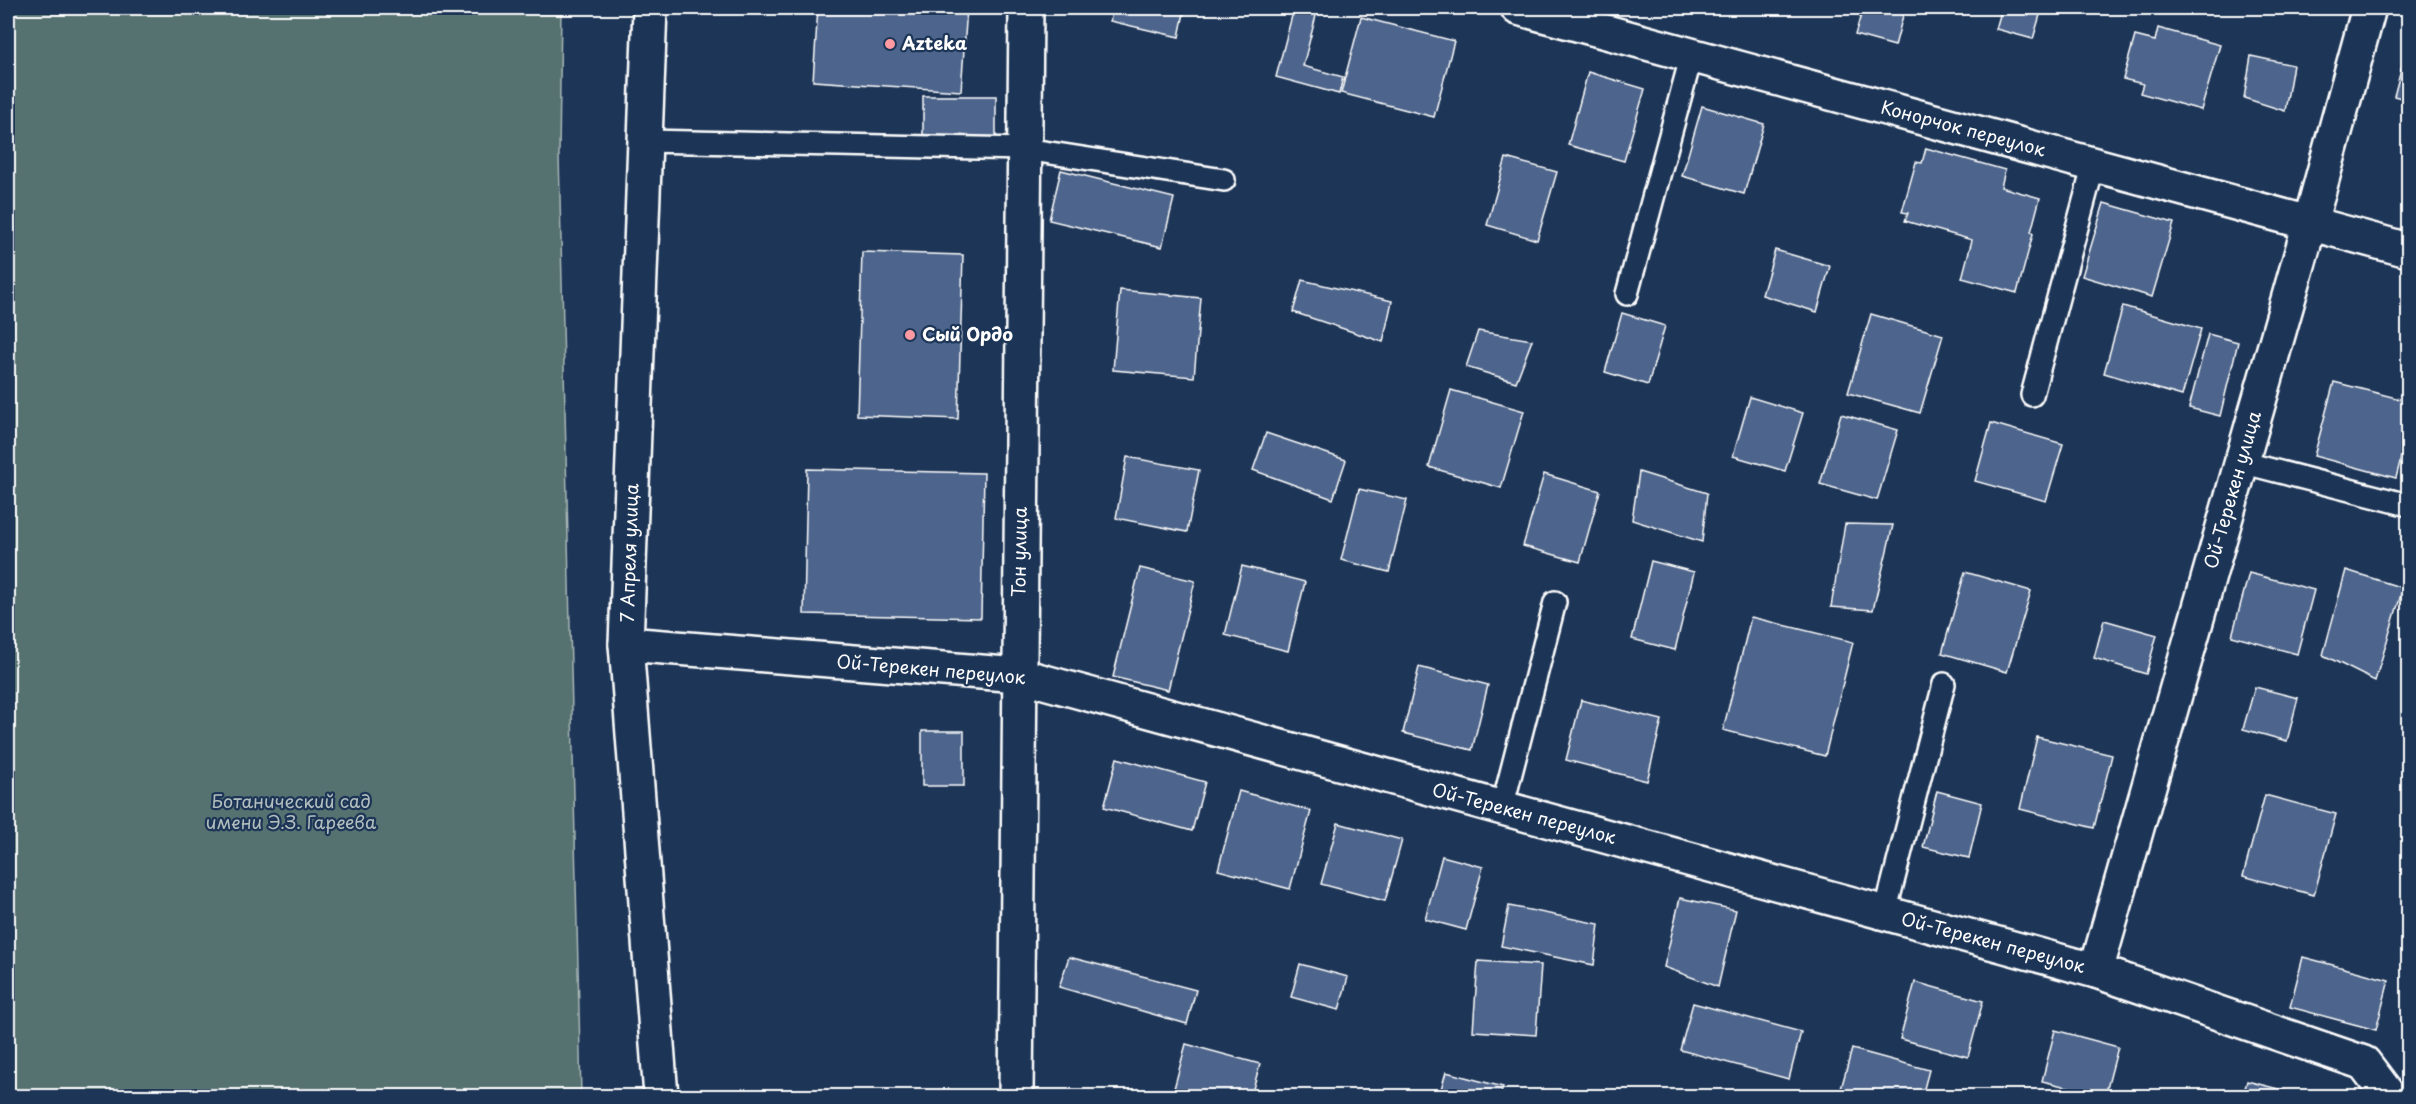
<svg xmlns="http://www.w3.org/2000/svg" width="2416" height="1104" viewBox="0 0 2416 1104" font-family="'Playpen Sans',sans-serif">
  <rect width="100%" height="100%" fill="#1d3557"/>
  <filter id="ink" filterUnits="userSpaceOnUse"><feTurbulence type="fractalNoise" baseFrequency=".0167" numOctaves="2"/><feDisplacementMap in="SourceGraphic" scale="12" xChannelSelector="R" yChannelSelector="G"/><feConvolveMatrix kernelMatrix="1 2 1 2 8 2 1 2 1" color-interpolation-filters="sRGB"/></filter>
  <g filter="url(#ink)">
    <path fill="#54716f" stroke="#aab8b7" stroke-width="1.5" d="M 8,8 L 561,8 L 559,154 L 581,1096 L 8,1096 Z"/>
    <g fill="#4e658c" stroke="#fff" stroke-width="1.5">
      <path d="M 818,8 L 967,8 L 961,91 L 813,81 Z"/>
      <path d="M 1113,8 L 1185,8 L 1179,37 L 1110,21 Z"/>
      <path d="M 1294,8 L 1318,8 L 1303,66 L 1343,77 L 1339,94 L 1276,77 Z"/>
      <path d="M 1863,8 L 1905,8 L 1895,46 L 1855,35 Z"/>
      <path d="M 2002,8 L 2042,8 L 2033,39 L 1996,29 Z"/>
      <path d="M 1361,17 L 1454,41 L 1434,117 L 1341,93 Z"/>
      <path d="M 2158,28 L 2220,45 L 2201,110 L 2140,93 L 2143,84 L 2123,79 L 2135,36 L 2155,41 Z"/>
      <path d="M 2408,44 L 2408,100 L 2394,96 Z"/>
      <path d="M 2251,56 L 2293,65 L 2285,111 L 2244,98 Z"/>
      <path d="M 1588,72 L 1645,89 L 1624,161 L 1568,145 Z"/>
      <rect x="923" y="96" width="73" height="41"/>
      <path d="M 1702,106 L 1764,124 L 1744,194 L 1682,176 Z"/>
      <path d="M 1926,148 L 2005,170 L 2001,187 L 2040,198 L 2031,232 L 2033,234 L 2017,293 L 1962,278 L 1972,240 L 1905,221 L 1908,213 L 1902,212 L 1916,162 L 1922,163 Z"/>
      <path d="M 1506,158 L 1557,172 L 1537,240 L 1487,225 Z"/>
      <path d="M 1061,170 L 1174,198 L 1162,247 L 1049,220 Z"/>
      <path d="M 2104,203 L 2174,223 L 2152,297 L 2082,276 Z"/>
      <path d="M 1775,250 L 1830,266 L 1817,312 L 1762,295 Z"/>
      <path d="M 862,252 L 963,255 L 958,419 L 857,415 Z"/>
      <path d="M 1302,280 L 1392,301 L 1383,342 L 1293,312 Z"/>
      <path d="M 1120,290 L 1201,298 L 1194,377 L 1113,370 Z"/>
      <path d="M 2123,306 L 2201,329 L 2182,396 L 2104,373 Z"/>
      <path d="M 1622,313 L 1665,326 L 1648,385 L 1605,372 Z"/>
      <path d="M 1871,314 L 1943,335 L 1920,413 L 1848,393 Z"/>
      <path d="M 1478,331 L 1532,340 L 1516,382 L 1466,367 Z"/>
      <path d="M 2208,334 L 2238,342 L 2220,416 L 2189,408 Z"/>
      <path d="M 2334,382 L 2408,401 L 2408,430 L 2396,478 L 2314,456 Z"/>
      <path d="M 1451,390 L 1524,411 L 1501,488 L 1429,467 Z"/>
      <path d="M 1750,397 L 1803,413 L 1785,471 L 1733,456 Z"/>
      <path d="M 1841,414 L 1898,430 L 1877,500 L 1820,484 Z"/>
      <path d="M 1991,423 L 2063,444 L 2046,501 L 1975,481 Z"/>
      <path d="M 1266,433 L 1346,460 L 1333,499 L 1253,470 Z"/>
      <path d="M 1127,457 L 1199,470 L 1187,532 L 1116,518 Z"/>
      <path d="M 807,469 L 984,473 L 981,618 L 804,614 Z"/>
      <path d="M 1639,472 L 1707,493 L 1702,542 L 1632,520 Z"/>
      <path d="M 1544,474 L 1600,491 L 1580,562 L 1523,546 Z"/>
      <path d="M 1359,489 L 1407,500 L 1389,572 L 1341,560 Z"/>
      <path d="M 1845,524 L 1893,525 L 1873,610 L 1831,607 Z"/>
      <path d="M 1651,561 L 1694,572 L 1675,650 L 1632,639 Z"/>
      <path d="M 1242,566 L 1305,582 L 1288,651 L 1225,635 Z"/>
      <path d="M 1140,568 L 1195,581 L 1168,690 L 1113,677 Z"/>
      <path d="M 2346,570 L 2403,588 L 2375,681 L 2323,655 Z"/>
      <path d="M 1965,572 L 2031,591 L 2007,672 L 1942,653 Z"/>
      <path d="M 2249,573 L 2314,590 L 2297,654 L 2232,636 Z"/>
      <path d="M 1751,617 L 1853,642 L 1825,756 L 1723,730 Z"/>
      <path d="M 2104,620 L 2157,635 L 2146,674 L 2094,658 Z"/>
      <path d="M 1419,667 L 1488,685 L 1472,750 L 1403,733 Z"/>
      <path d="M 2408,685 L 2408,702 L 2404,701 Z"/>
      <path d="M 2255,687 L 2298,698 L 2287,741 L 2243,729 Z"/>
      <path d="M 1581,700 L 1662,720 L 1647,781 L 1566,760 Z"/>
      <rect x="922" y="731" width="42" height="55"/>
      <path d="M 2037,737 L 2112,755 L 2094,828 L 2020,809 Z"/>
      <path d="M 1117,758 L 1205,782 L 1192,831 L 1104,807 Z"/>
      <path d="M 1239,791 L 1311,811 L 1290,889 L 1218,870 Z"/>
      <path d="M 1937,791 L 1982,803 L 1969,858 L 1923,847 Z"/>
      <path d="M 2265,795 L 2336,814 L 2314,895 L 2243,876 Z"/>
      <path d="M 1338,823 L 1402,840 L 1385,901 L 1321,884 Z"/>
      <path d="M 1442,856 L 1483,867 L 1466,930 L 1425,919 Z"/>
      <path d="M 1680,898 L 1736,910 L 1718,987 L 1664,967 Z"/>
      <path d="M 1509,906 L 1599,924 L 1594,965 L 1501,946 Z"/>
      <path d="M 1069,957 L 1196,990 L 1187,1024 L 1059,987 Z"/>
      <path d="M 2303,957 L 2389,980 L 2376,1030 L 2290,1007 Z"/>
      <path d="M 1478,961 L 1541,965 L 1536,1035 L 1473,1031 Z"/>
      <path d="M 1300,964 L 1348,977 L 1339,1010 L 1291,997 Z"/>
      <path d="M 1915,982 L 1983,1001 L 1968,1057 L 1900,1039 Z"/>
      <path d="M 1693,1003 L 1801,1032 L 1789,1079 L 1680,1050 Z"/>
      <path d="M 2055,1030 L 2118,1047 L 2105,1096 L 2042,1081 Z"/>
      <path d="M 1186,1044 L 1260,1064 L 1251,1096 L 1172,1096 Z"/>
      <path d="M 1852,1049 L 1929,1070 L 1922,1096 L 1839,1096 Z"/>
      <path d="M 1446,1072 L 1503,1087 L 1500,1096 L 1439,1096 Z"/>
      <path d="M 2247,1081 L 2294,1093 L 2293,1096 L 2243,1096 Z"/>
    </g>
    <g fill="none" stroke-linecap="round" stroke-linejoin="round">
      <defs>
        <g id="lane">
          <path d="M 646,141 L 1025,149 L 1224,180"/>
          <path d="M 1627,294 L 1692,54"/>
          <path d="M 2032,395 L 2094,164"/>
          <path d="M 2241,462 L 2408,505"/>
          <path d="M 1502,808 L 1555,602"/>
          <path d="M 1885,913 L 1944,684"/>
        </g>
        <g id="street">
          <path d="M 1518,8 L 2408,250"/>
          <path d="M 626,644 L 1019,675 L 2096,971 L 2364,1063 L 2389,1096"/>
          <path d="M 2096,971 L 2310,223 L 2369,8"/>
          <path d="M 1016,1096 L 1026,8"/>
        </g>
        <path id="primary" d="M 650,8 L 626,644 L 661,1096"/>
      </defs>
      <use href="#lane" stroke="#fff" stroke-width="26"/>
      <use href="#street" stroke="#fff" stroke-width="38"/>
      <use href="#primary" stroke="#fff" stroke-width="38"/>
      <use href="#lane" stroke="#1d3557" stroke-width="21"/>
      <use href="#street" stroke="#1d3557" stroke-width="33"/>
      <use href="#primary" stroke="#1d3557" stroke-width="33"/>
    </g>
  </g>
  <g fill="#ff9aa2" stroke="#1d3557" stroke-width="2">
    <circle cx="890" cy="44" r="6"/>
    <circle cx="910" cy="335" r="6"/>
  </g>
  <g text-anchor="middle" stroke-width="4.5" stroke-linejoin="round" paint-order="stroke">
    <g font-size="18" font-weight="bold" fill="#fff" stroke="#1d3557" text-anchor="start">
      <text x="902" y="50">Azteka</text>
      <text x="922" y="341">Сый Ордо</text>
    </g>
    <g font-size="18" fill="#fff" stroke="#1d3557">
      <text transform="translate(1963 129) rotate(15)" y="6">Конорчок переулок</text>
      <text transform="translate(2233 490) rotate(-74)" y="6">Ой-Терекен улица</text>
      <text transform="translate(1020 552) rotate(-89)" y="6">Тон улица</text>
      <text transform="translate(630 553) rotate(-88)" y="6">7 Апреля улица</text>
      <text transform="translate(931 670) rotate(5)" y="6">Ой-Терекен переулок</text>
      <text transform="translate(1524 814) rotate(15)" y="6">Ой-Терекен переулок</text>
      <text transform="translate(1993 943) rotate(15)" y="6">Ой-Терекен переулок</text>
    </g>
    <g font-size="18" fill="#b2bfbe" stroke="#1d3557">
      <text x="291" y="808">Ботанический сад<tspan x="291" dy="21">имени Э.З. Гареева</tspan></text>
    </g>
  </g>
  <rect width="2416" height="1104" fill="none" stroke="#1d3557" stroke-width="30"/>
  <rect x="15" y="15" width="2386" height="1074" fill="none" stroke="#fff" stroke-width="2" filter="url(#ink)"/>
</svg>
